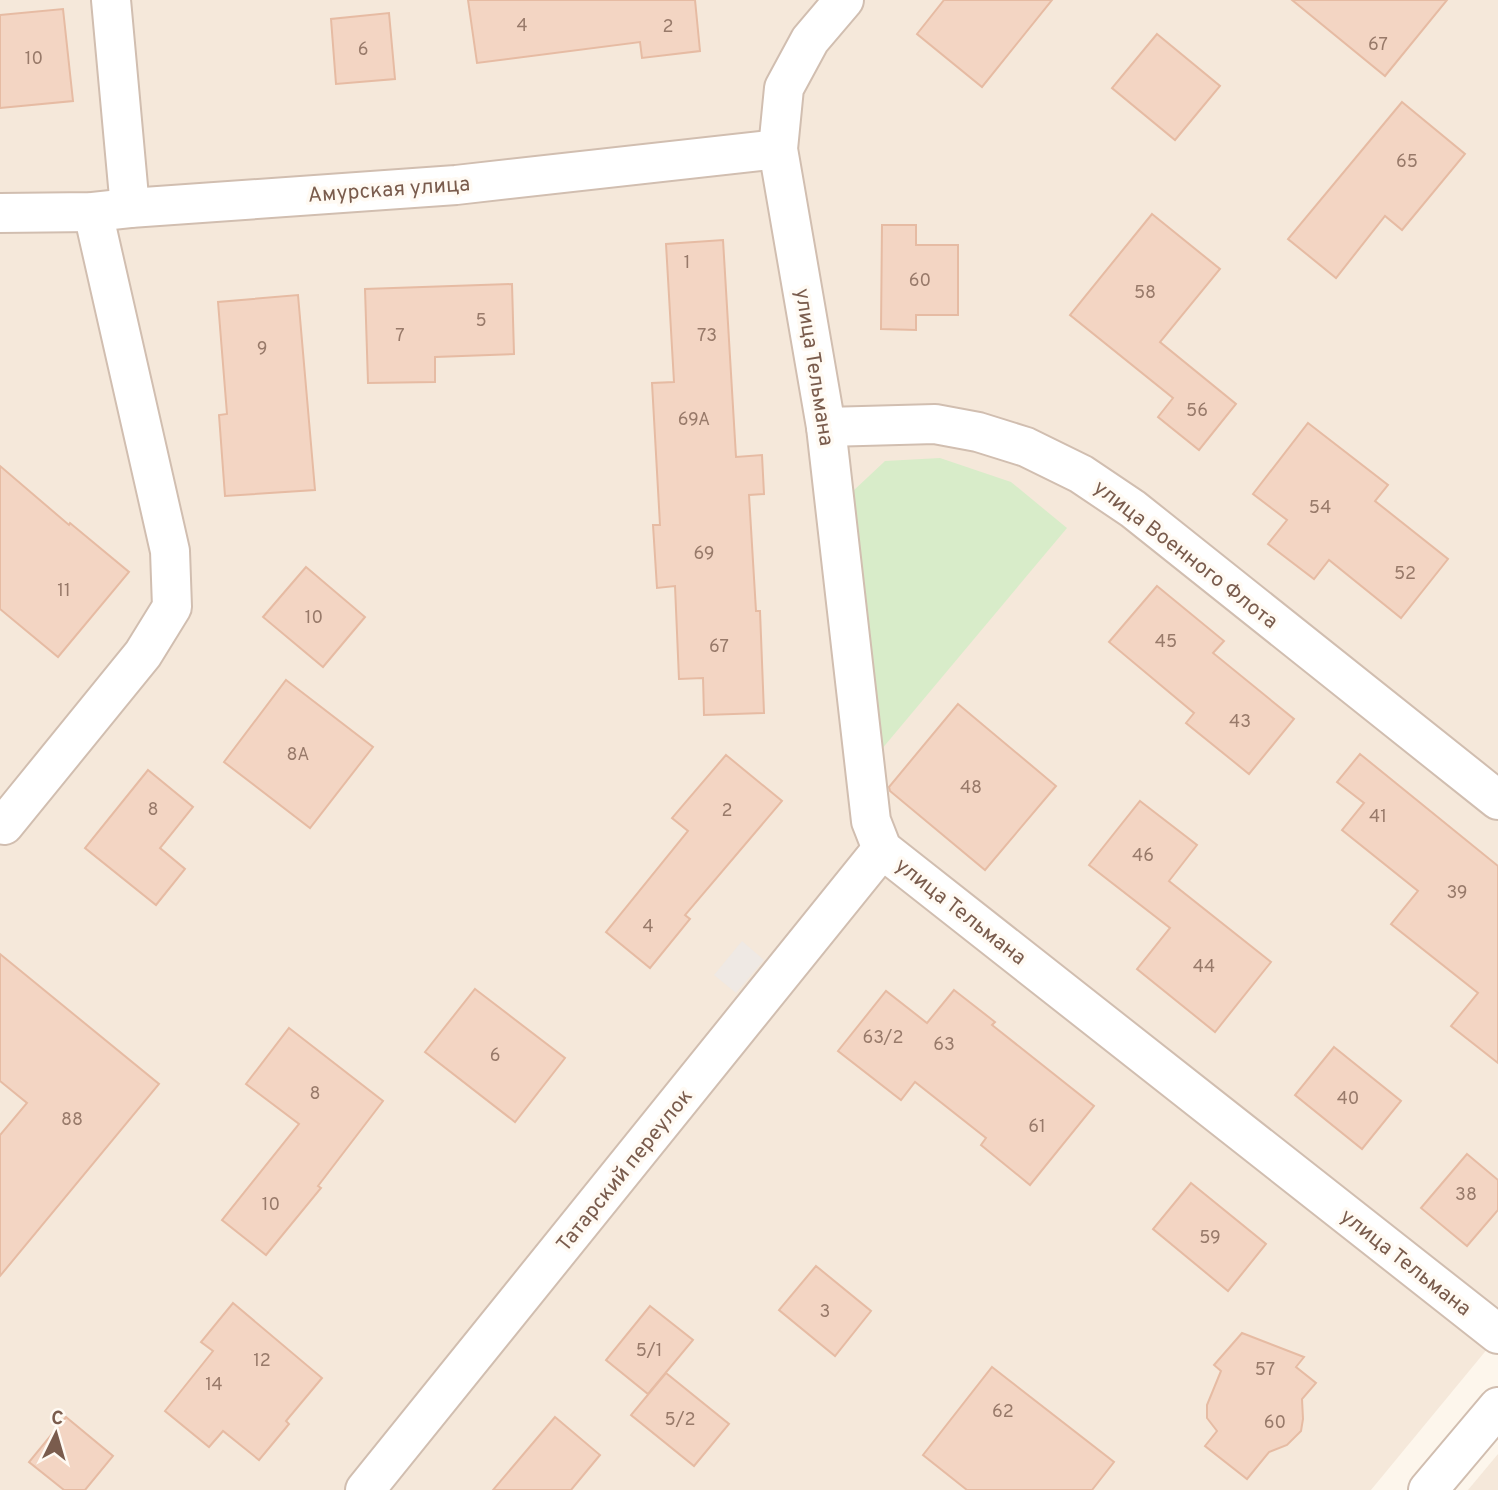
<svg xmlns="http://www.w3.org/2000/svg" width="1498" height="1490" viewBox="0 0 1498 1490" font-family="Overpass,sans-serif">
  <rect width="100%" height="100%" fill="#fdf6ec"/>
  <g fill="#f5e8da">
    <path d="M 0,0 L 1498,0 L 1498,1336 L 1371,1490 L 0,1490 Z"/>
    <path d="M 1498,1454 L 1498,1490 L 1468,1490 Z"/>
  </g>
  <path fill="#efe9e4" d="M 742,941 L 764,960 L 736,993 L 714,975 Z"/>
  <path fill="#d8ecc9" d="M 940,458 L 1011,482 L 1067,528 L 881,750 L 852,492 L 885,461 Z"/>
  <g fill="#f3d5c3" stroke="#e6bba3" stroke-width="2">
    <path d="M 468,0 L 695,0 L 700,51 L 642,58 L 640,42 L 477,63 Z"/>
    <path d="M 944,0 L 1052,0 L 982,87 L 917,34 Z"/>
    <path d="M 1292,0 L 1447,0 L 1385,76 Z"/>
    <path d="M 63,9 L 73,101 L 0,108 L 0,15 Z"/>
    <path d="M 389,13 L 395,79 L 336,84 L 331,19 Z"/>
    <path d="M 1157,34 L 1220,86 L 1175,140 L 1112,88 Z"/>
    <path d="M 1402,102 L 1465,154 L 1402,230 L 1385,216 L 1336,278 L 1288,239 Z"/>
    <path d="M 1152,214 L 1220,269 L 1160,342 L 1236,404 L 1199,450 L 1158,417 L 1173,398 L 1070,315 Z"/>
    <path d="M 882,225 L 916,225 L 916,245 L 958,245 L 958,315 L 916,315 L 916,330 L 881,329 Z"/>
    <path d="M 723,240 L 736,457 L 762,455 L 764,494 L 749,495 L 756,611 L 760,611 L 764,713 L 704,715 L 703,678 L 679,679 L 675,586 L 657,588 L 653,525 L 660,525 L 652,383 L 674,382 L 666,244 Z"/>
    <path d="M 512,284 L 514,354 L 435,357 L 435,382 L 368,383 L 365,289 Z"/>
    <path d="M 298,295 L 315,490 L 225,496 L 219,415 L 227,414 L 218,302 Z"/>
    <path d="M 1308,423 L 1388,485 L 1375,501 L 1448,559 L 1401,618 L 1329,560 L 1314,579 L 1268,544 L 1287,520 L 1253,494 Z"/>
    <path d="M 0,466 L 69,525 L 70,523 L 129,572 L 58,657 L 0,609 Z"/>
    <path d="M 306,567 L 365,617 L 323,667 L 263,617 Z"/>
    <path d="M 1157,586 L 1224,641 L 1213,653 L 1294,719 L 1249,774 L 1186,723 L 1194,713 L 1109,642 Z"/>
    <path d="M 286,680 L 373,747 L 310,828 L 224,762 Z"/>
    <path d="M 958,704 L 1056,786 L 985,870 L 890,791 L 889,787 Z"/>
    <path d="M 1360,754 L 1498,866 L 1498,1063 L 1451,1026 L 1478,993 L 1391,924 L 1418,891 L 1342,830 L 1364,803 L 1337,782 Z"/>
    <path d="M 726,755 L 782,801 L 685,915 L 690,919 L 650,968 L 606,932 L 688,831 L 672,818 Z"/>
    <path d="M 148,770 L 193,807 L 160,848 L 185,869 L 156,905 L 85,848 Z"/>
    <path d="M 1140,801 L 1197,845 L 1169,881 L 1271,962 L 1215,1032 L 1137,969 L 1170,928 L 1089,865 Z"/>
    <path d="M 0,954 L 159,1084 L 0,1276 L 0,1135 L 27,1103 L 0,1081 Z"/>
    <path d="M 475,989 L 565,1058 L 515,1122 L 425,1052 Z"/>
    <path d="M 954,990 L 995,1022 L 992,1025 L 1094,1106 L 1030,1185 L 981,1145 L 986,1138 L 915,1082 L 901,1100 L 838,1051 L 886,991 L 927,1023 Z"/>
    <path d="M 289,1028 L 383,1101 L 318,1186 L 321,1188 L 266,1255 L 222,1220 L 299,1124 L 246,1084 Z"/>
    <path d="M 1334,1047 L 1401,1101 L 1362,1149 L 1295,1095 Z"/>
    <path d="M 1467,1154 L 1498,1180 L 1498,1210 L 1467,1246 L 1421,1208 Z"/>
    <path d="M 1191,1183 L 1266,1244 L 1228,1291 L 1153,1229 Z"/>
    <path d="M 816,1266 L 871,1311 L 835,1356 L 779,1310 Z"/>
    <path d="M 233,1303 L 322,1378 L 286,1421 L 289,1424 L 259,1460 L 223,1431 L 209,1447 L 165,1411 L 213,1351 L 201,1342 Z"/>
    <path d="M 650,1306 L 693,1340 L 648,1394 L 606,1360 Z"/>
    <path d="M 1242,1333 L 1304,1357 L 1296,1367 L 1316,1383 L 1302,1399 L 1303,1419 L 1301,1431 L 1287,1445 L 1269,1452 L 1247,1479 L 1205,1446 L 1217,1431 L 1207,1418 L 1207,1405 L 1221,1371 L 1214,1365 Z"/>
    <path d="M 992,1367 L 1114,1462 L 1092,1490 L 967,1490 L 923,1455 Z"/>
    <path d="M 666,1373 L 729,1424 L 694,1466 L 631,1415 Z"/>
    <path d="M 66,1417 L 113,1456 L 85,1490 L 64,1490 L 29,1462 Z"/>
    <path d="M 555,1417 L 600,1455 L 571,1490 L 493,1490 Z"/>
  </g>
  <g fill="none" stroke-linecap="round" stroke-linejoin="round">
    <defs>
      <g id="minor">
        <path d="M 111,0 L 130,208"/>
        <path d="M 844,0 L 810,40 L 784,88 L 778,149 L 826,427 L 871,821 L 882,849 L 1498,1334"/>
        <path d="M 0,213 L 93,212 L 130,208 L 456,185 L 778,149"/>
        <path d="M 826,427 L 935,424 L 978,432 L 1026,447 L 1081,474 L 1133,509 L 1498,800"/>
        <path d="M 4,825 L 143,654 L 172,607 L 170,551 L 93,212"/>
        <path d="M 365,1490 L 882,849"/>
        <path d="M 1428,1490 L 1498,1407"/>
      </g>
    </defs>
    <use href="#minor" stroke="#d1beb0" stroke-width="42"/>
    <use href="#minor" stroke="#fff" stroke-width="38"/>
  </g>
  <g text-anchor="middle" stroke-width="7" stroke-linejoin="round" paint-order="stroke">
    <g font-size="18" fill="#987a6a">
      <text x="522" y="31">4</text>
      <text x="668" y="32">2</text>
      <text x="1378" y="50">67</text>
      <text x="363" y="55">6</text>
      <text x="34" y="64">10</text>
      <text x="1407" y="167">65</text>
      <text x="687" y="268">1</text>
      <text x="920" y="286">60</text>
      <text x="1145" y="298">58</text>
      <text x="481" y="326">5</text>
      <text x="400" y="341">7</text>
      <text x="707" y="341">73</text>
      <text x="262" y="354">9</text>
      <text x="1197" y="416">56</text>
      <text x="694" y="425">69А</text>
      <text x="1320" y="513">54</text>
      <text x="704" y="559">69</text>
      <text x="1405" y="579">52</text>
      <text x="64" y="596">11</text>
      <text x="314" y="623">10</text>
      <text x="1166" y="647">45</text>
      <text x="719" y="652">67</text>
      <text x="1240" y="727">43</text>
      <text x="298" y="760">8А</text>
      <text x="971" y="793">48</text>
      <text x="153" y="815">8</text>
      <text x="727" y="816">2</text>
      <text x="1378" y="822">41</text>
      <text x="1143" y="861">46</text>
      <text x="1457" y="898">39</text>
      <text x="648" y="932">4</text>
      <text x="1204" y="972">44</text>
      <text x="883" y="1043">63/2</text>
      <text x="944" y="1050">63</text>
      <text x="495" y="1061">6</text>
      <text x="315" y="1099">8</text>
      <text x="1348" y="1104">40</text>
      <text x="72" y="1125">88</text>
      <text x="1037" y="1132">61</text>
      <text x="1466" y="1200">38</text>
      <text x="271" y="1210">10</text>
      <text x="1210" y="1243">59</text>
      <text x="825" y="1317">3</text>
      <text x="649" y="1356">5/1</text>
      <text x="262" y="1366">12</text>
      <text x="1265" y="1375">57</text>
      <text x="214" y="1390">14</text>
      <text x="1003" y="1417">62</text>
      <text x="680" y="1425">5/2</text>
      <text x="1275" y="1428">60</text>
    </g>
    <g font-size="21" fill="#7a5c4d" stroke="#fffaf3">
      <text transform="translate(389 189) rotate(-4)" y="7">Амурская улица</text>
      <text transform="translate(815 367) rotate(81)" y="7">улица Тельмана</text>
      <text transform="translate(1186 554) rotate(38)" y="7">улица Военного Флота</text>
      <text transform="translate(961 911) rotate(38)" y="7">улица Тельмана</text>
      <text transform="translate(624 1170) rotate(-51)" y="7">Татарский переулок</text>
      <text transform="translate(1406 1262) rotate(38)" y="7">улица Тельмана</text>
    </g>
  </g>
  <g transform="translate(56 1434) rotate(5)" stroke="#fffaf3" stroke-width="5" paint-order="stroke">
  <path d="M0-5L12 26L0 18L-12 26Z" fill="#7a5c4d"/>
  <text y="-10" font-size="19" font-weight="bold" text-anchor="middle" fill="#7a5c4d">С</text>
  </g>
</svg>
